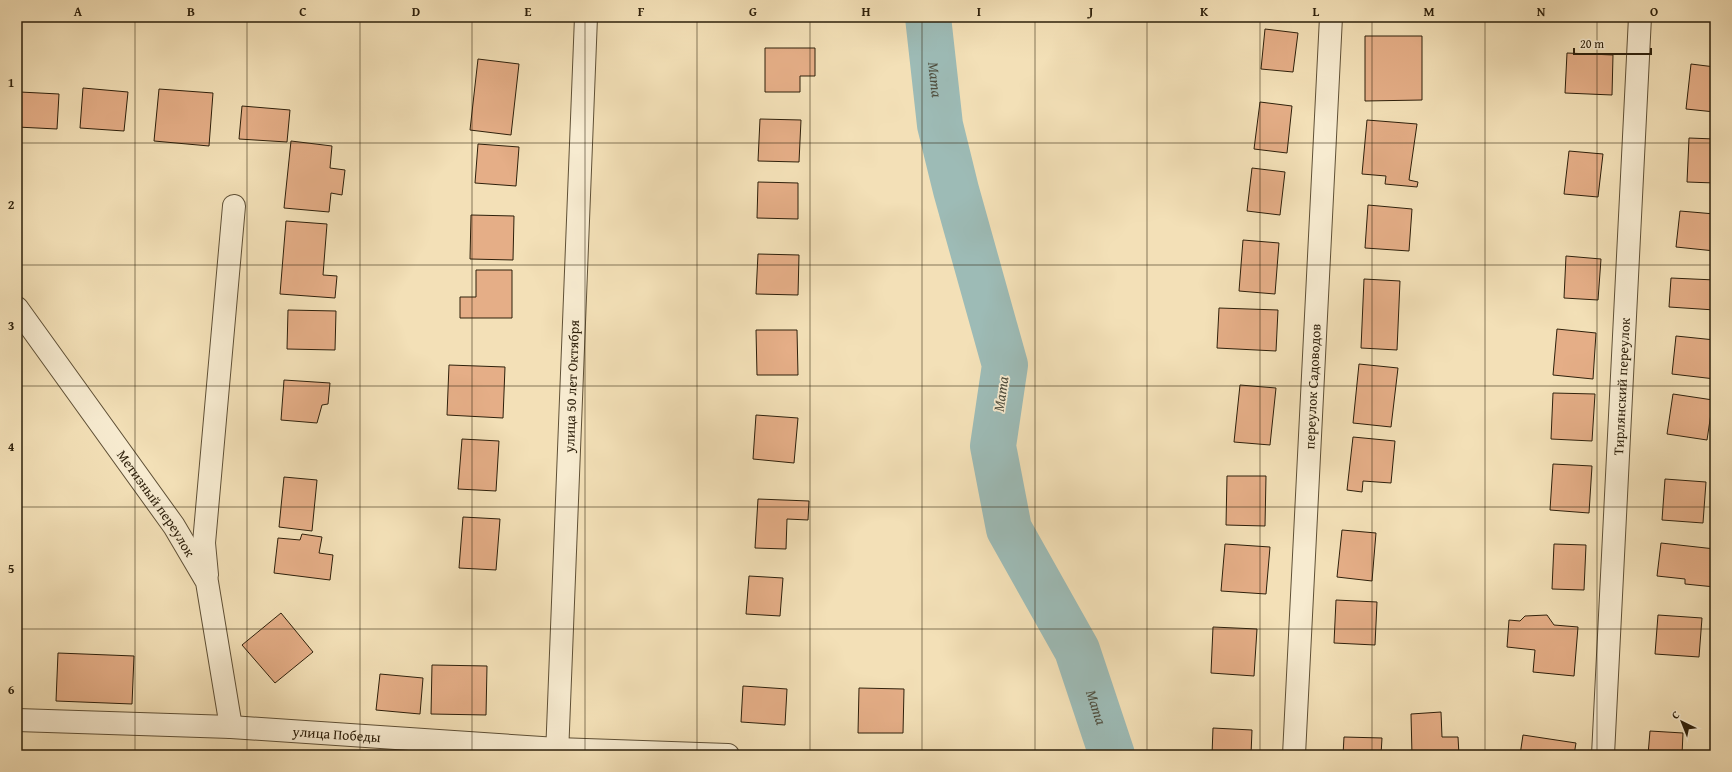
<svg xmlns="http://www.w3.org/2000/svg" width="1732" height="772" viewBox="0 0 1732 772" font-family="'Gentium Book Plus',serif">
  <rect width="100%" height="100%" fill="#f3e0b7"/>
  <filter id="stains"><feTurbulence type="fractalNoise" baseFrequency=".005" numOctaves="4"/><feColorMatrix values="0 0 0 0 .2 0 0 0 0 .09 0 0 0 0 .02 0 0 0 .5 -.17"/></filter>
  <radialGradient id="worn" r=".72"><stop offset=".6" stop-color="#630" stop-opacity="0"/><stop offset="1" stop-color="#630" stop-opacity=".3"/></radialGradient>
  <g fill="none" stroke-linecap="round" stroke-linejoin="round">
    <path stroke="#9dbbb6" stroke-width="46" id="s1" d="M 928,17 L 940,125 L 956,190 L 1005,365 L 993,446 L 1009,529 L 1077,650 L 1112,755"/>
  </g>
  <g fill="#e5ae87" stroke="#2e200b">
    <path d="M 1265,29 L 1298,33 L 1293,72 L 1261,69 Z"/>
    <path d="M 1365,36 L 1422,36 L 1422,100 L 1365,101 Z"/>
    <path d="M 765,48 L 815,48 L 815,76 L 800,76 L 800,92 L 765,92 Z"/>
    <path d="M 1567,53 L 1613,55 L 1612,95 L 1565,93 Z"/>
    <path d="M 478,59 L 519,64 L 511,135 L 470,130 Z"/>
    <path d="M 1691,64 L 1715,67 L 1715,112 L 1686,109 Z"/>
    <path d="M 17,78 L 21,79 L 20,92 L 59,94 L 57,129 L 17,127 Z"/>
    <path d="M 83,88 L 128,92 L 124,131 L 80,128 Z"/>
    <path d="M 159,89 L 213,93 L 209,146 L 154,141 Z"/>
    <path d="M 1260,102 L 1292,106 L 1287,153 L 1254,149 Z"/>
    <path d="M 242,106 L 290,110 L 287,142 L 239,139 Z"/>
    <path d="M 760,119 L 801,120 L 799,162 L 758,161 Z"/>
    <path d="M 1367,120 L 1417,124 L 1409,180 L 1418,182 L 1417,187 L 1385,184 L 1386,176 L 1362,174 Z"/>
    <path d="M 1689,138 L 1715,139 L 1715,183 L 1687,182 Z"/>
    <path d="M 291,141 L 332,146 L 330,168 L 345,170 L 342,195 L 331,193 L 329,212 L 284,208 Z"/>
    <path d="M 478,144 L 519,147 L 516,186 L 475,183 Z"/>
    <path d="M 1569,151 L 1603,154 L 1598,197 L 1564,194 Z"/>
    <path d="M 1252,168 L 1285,172 L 1280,215 L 1247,211 Z"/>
    <path d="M 758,182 L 798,183 L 798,219 L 757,218 Z"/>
    <path d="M 1368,205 L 1412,209 L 1409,251 L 1365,248 Z"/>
    <path d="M 1680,211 L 1715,214 L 1715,251 L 1676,247 Z"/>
    <path d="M 471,215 L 514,216 L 513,260 L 470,259 Z"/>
    <path d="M 286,221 L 327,224 L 323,275 L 337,276 L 335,298 L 280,294 Z"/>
    <path d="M 1243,240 L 1279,243 L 1275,294 L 1239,291 Z"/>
    <path d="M 758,254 L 799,255 L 798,295 L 756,294 Z"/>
    <path d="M 1566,256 L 1601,259 L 1598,300 L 1564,298 Z"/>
    <path d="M 476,270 L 512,270 L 512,318 L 460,318 L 460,297 L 476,297 Z"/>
    <path d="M 1671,278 L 1715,280 L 1715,310 L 1669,307 Z"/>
    <path d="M 1364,279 L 1400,281 L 1397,350 L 1361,348 Z"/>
    <path d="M 1219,308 L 1278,310 L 1276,351 L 1217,348 Z"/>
    <path d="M 288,310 L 336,311 L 335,350 L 287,349 Z"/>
    <path d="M 1557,329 L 1596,333 L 1593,379 L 1553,375 Z"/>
    <path d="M 756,330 L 797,330 L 798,375 L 757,375 Z"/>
    <path d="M 1676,336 L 1715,340 L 1715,379 L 1672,374 Z"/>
    <path d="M 1359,364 L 1398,368 L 1391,427 L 1353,423 Z"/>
    <path d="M 449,365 L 505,367 L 503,418 L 447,415 Z"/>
    <path d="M 284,380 L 330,383 L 328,404 L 322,405 L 317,423 L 281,420 Z"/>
    <path d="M 1240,385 L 1276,388 L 1270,445 L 1234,442 Z"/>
    <path d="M 1553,393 L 1595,394 L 1592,441 L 1551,439 Z"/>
    <path d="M 1673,394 L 1713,400 L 1707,440 L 1667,434 Z"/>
    <path d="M 756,415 L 798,418 L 794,463 L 753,459 Z"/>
    <path d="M 1353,437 L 1395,441 L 1391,483 L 1363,481 L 1362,492 L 1347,490 Z"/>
    <path d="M 462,439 L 499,441 L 496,491 L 458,489 Z"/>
    <path d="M 1553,464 L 1592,466 L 1589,513 L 1550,510 Z"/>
    <path d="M 1227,476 L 1266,476 L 1265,526 L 1226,525 Z"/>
    <path d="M 284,477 L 317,480 L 312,531 L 279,527 Z"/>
    <path d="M 1665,479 L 1706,482 L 1703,523 L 1662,520 Z"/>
    <path d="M 758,499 L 809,501 L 808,520 L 787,519 L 786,549 L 755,548 Z"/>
    <path d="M 463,517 L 500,519 L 496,570 L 459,568 Z"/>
    <path d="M 1342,530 L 1376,533 L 1372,581 L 1337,577 Z"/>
    <path d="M 302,534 L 322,537 L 319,553 L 333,555 L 330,580 L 274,573 L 278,538 L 300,540 Z"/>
    <path d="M 1661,543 L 1715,549 L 1715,587 L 1685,584 L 1685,579 L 1657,576 Z"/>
    <path d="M 1225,544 L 1270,547 L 1266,594 L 1221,591 Z"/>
    <path d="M 1554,544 L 1586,545 L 1584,590 L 1552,589 Z"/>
    <path d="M 749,576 L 783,578 L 780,616 L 746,614 Z"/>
    <path d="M 1336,600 L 1377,602 L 1375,645 L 1334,643 Z"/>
    <path d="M 281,613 L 313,652 L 275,683 L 242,645 Z"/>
    <path d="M 1547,615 L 1554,625 L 1578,627 L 1574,676 L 1533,672 L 1535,650 L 1507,647 L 1509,620 L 1520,621 L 1525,616 Z"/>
    <path d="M 1658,615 L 1702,618 L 1699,657 L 1655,654 Z"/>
    <path d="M 1213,627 L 1257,629 L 1254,676 L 1211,673 Z"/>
    <path d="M 17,649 L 21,649 L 17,706 Z"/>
    <path d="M 58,653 L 134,656 L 132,704 L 56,701 Z"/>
    <path d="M 432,665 L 487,666 L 486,715 L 431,714 Z"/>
    <path d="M 380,674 L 423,678 L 420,714 L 376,710 Z"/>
    <path d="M 743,686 L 787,689 L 785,725 L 741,722 Z"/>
    <path d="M 859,688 L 904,689 L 903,733 L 858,733 Z"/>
    <path d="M 1441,712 L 1442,737 L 1458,737 L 1459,755 L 1412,755 L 1411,714 Z"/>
    <path d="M 1213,728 L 1252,730 L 1251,755 L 1212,755 Z"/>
    <path d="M 1650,731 L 1683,733 L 1682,755 L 1648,755 Z"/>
    <path d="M 1523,735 L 1576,743 L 1574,755 L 1520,755 Z"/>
    <path d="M 1344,737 L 1382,738 L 1381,755 L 1343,755 Z"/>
  </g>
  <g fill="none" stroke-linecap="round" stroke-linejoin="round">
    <defs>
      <g id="minor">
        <path id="s2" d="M 17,308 L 174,526 L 207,582 L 231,727"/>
        <path d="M 207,575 L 204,543 L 234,206"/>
        <path id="s3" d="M 17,720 L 231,727 L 557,749 L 728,755"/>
        <path id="s4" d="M 557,755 L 586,17"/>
        <path id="s5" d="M 1294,755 L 1331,17"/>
        <path id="s6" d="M 1603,755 L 1640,17"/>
      </g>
    </defs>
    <use href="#minor" stroke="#5f5036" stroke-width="24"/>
    <use href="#minor" stroke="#f7ebd0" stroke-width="22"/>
  </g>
  <path fill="none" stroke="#2e200b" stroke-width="1" stroke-opacity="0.55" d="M 135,17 L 135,755M 247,17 L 247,755M 360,17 L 360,755M 472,17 L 472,755M 585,17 L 585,755M 697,17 L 697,755M 810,17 L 810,755M 922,17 L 922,755M 1035,17 L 1035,755M 1147,17 L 1147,755M 1260,17 L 1260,755M 1372,17 L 1372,755M 1485,17 L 1485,755M 1597,17 L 1597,755M 17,143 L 1715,143M 17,265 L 1715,265M 17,386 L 1715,386M 17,507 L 1715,507M 17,629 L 1715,629"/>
  <g text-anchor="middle" stroke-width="3.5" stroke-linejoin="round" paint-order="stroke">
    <g font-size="14" fill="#2e200b" stroke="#f7ebd0">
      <text dy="5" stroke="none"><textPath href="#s4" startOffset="369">улица 50 лет Октября</textPath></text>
      <text dy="5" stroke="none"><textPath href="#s5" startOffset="369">переулок Садоводов</textPath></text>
      <text dy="5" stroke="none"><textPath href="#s6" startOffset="369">Тирлянский переулок</textPath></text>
      <text dy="5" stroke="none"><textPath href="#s2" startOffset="240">Метизный переулок</textPath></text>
      <text dy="5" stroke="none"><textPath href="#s3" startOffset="320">улица Победы</textPath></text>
    </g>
    <g font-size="15" font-style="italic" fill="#4f4e3e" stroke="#f7ebd0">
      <text dy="5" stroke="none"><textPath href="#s1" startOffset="63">Мата</textPath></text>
      <text transform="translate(1001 394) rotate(-82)" y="5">Мата</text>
      <text dy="5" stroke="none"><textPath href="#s1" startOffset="723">Мата</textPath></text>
    </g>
  </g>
  <rect width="1732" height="772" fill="none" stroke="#f3e0b7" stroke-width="44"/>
  <g transform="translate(1682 722) rotate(317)" stroke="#f7ebd0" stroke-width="3" paint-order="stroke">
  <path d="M0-3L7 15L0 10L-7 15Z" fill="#2e200b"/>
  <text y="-6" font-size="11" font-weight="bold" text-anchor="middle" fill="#2e200b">С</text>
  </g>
  <path d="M1574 48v6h77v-6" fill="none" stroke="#2e200b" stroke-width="2"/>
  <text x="1580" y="48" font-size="12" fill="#2e200b" stroke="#f7ebd0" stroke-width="3" paint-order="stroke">20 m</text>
  <rect x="22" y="22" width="1688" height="728" fill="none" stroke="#2e200b" stroke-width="1.5"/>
  <g font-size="13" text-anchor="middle" font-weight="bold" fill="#2e200b">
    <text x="78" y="16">A</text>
    <text x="191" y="16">B</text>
    <text x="303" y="16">C</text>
    <text x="416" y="16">D</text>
    <text x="528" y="16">E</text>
    <text x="641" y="16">F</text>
    <text x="753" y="16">G</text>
    <text x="866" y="16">H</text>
    <text x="979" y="16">I</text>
    <text x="1091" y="16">J</text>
    <text x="1204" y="16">K</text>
    <text x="1316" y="16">L</text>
    <text x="1429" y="16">M</text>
    <text x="1541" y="16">N</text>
    <text x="1654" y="16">O</text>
    <text x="11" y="87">1</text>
    <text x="11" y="209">2</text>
    <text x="11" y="330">3</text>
    <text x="11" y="451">4</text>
    <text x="11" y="573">5</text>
    <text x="11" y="694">6</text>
  </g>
  <rect width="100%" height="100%" filter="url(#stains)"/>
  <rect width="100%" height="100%" fill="url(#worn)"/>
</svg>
